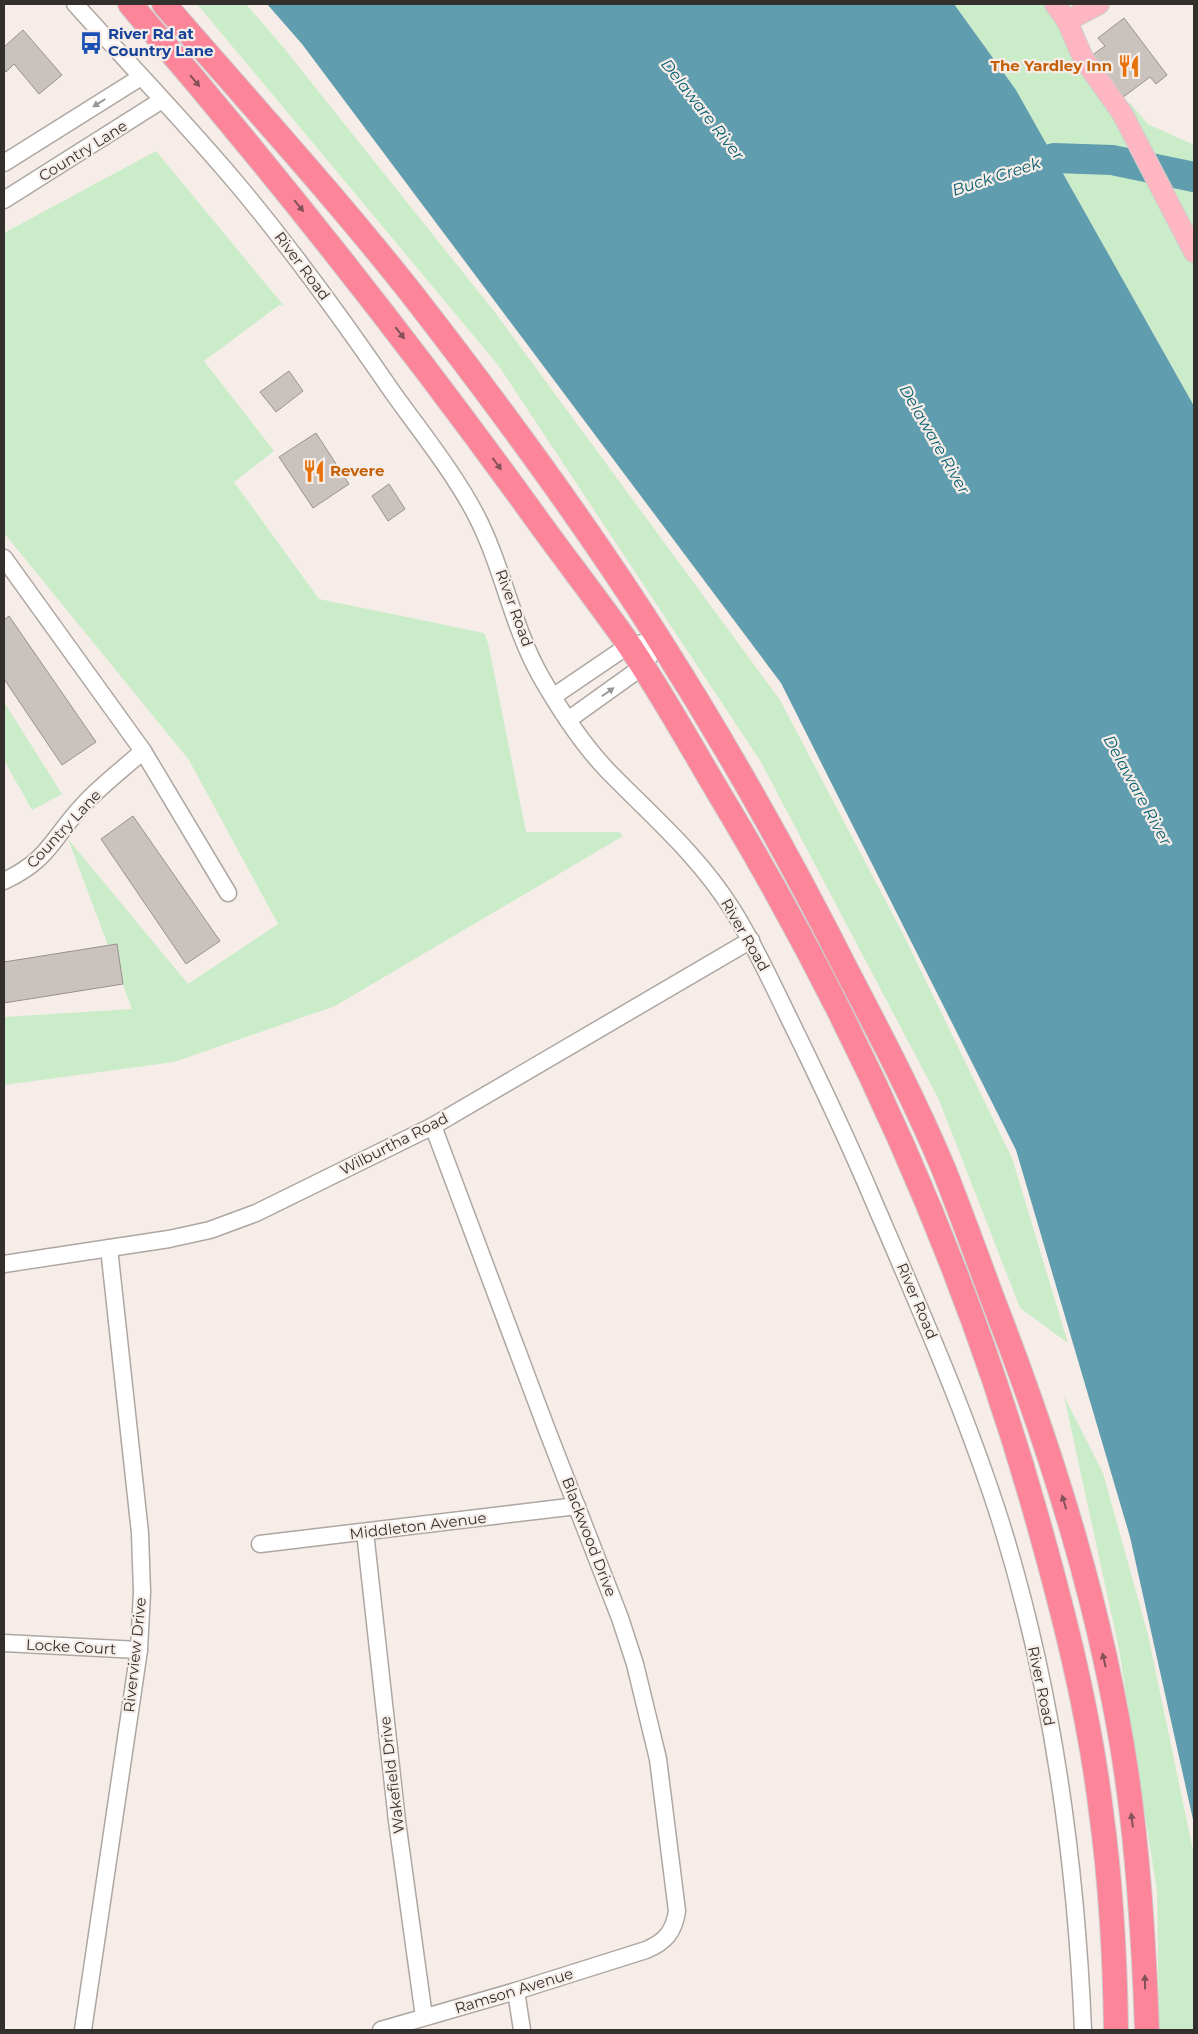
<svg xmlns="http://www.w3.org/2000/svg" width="1198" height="2034" viewBox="0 0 1198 2034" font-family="Montserrat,sans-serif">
  <rect width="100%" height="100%" fill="#f6ede8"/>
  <g fill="#caecc9">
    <path d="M 197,4 L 246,4 L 283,47 L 497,315 L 780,700 L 903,934 L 1012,1158 L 1068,1343 L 1020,1308 L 939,1100 L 761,762 L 498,365 Z"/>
    <path d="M 954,4 L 1052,4 L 1113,116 L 1130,103 L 1148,124 L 1194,145 L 1194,406 L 1016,90 Z"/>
    <path d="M 156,151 L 284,306 L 279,305 L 204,361 L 274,451 L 234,482 L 319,599 L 484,633 L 488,643 L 526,832 L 619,832 L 623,836 L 335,1006 L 174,1062 L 4,1085 L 4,1017 L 132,1009 L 68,839 L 188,984 L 278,924 L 189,760 L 4,533 L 4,233 Z"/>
    <path d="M 4,702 L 62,794 L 32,810 L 4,760 Z"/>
    <path d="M 1064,1396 L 1103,1473 L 1148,1635 L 1194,1855 L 1194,2030 L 1159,2030 L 1157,1891 L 1119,1649 Z"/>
  </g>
  <path fill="#609dae" d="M 267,4 L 954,4 L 1016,90 L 1194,406 L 1194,1824 L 1130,1537 L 1016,1150 L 781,683 L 302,44 Z"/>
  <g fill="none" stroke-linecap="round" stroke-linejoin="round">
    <path stroke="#609dae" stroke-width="30" d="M 1016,170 L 1054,158 L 1112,160 L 1194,177"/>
  </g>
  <g fill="#cac2bd" stroke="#99918d">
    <path d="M 1124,18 L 1167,75 L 1156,84 L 1150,77 L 1122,98 L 1091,56 L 1105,46 L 1098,38 Z"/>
    <path d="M 23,30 L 62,75 L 39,94 L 14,64 L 6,72 L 4,69 L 4,47 Z"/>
    <path d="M 289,371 L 303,391 L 276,412 L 260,392 Z"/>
    <path d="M 316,433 L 349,484 L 313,508 L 279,457 Z"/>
    <path d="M 389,484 L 405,509 L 388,521 L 372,496 Z"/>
    <path d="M 9,616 L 96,742 L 62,765 L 4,679 L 4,620 Z"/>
    <path d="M 133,816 L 220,941 L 186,964 L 101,839 Z"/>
    <path d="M 117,944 L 123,984 L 4,1003 L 4,962 Z"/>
  </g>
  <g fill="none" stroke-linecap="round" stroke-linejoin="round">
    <defs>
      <g id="minor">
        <path d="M 75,4 C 129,64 186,123 238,185 C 293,251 343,320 391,390 C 420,431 453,471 476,515 C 503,567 512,626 541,677 C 560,710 582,744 608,771 C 652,816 698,855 732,909 C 753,942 769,977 786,1012 C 817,1075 847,1138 874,1202 C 920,1309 967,1415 1002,1526 C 1052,1688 1076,1861 1083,2030"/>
        <path d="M 4,163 L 141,77"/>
        <path d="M 4,200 L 162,100"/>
        <path d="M 4,558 L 143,751 L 228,893"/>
        <path d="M 554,696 L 629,645 L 660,641"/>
        <path d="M 568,720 L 642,667 L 660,641"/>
        <path d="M 4,881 C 51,859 53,836 85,803 C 103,784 124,768 143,751"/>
        <path d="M 4,1264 L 169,1239 L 210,1230 L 256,1213 L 433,1126 L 751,940"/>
        <path d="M 365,1532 L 397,1821 L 424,2017"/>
        <path d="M 260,1544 L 577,1506"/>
        <path d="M 4,1643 L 139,1650"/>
        <path d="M 516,1991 L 522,2030"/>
        <path d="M 83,2030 L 139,1650 L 142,1592 L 140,1533 L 109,1248"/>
        <path d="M 381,2030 L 516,1991 L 646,1950 C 665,1942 674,1932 677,1911 L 658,1759 L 635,1664 L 620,1618 L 547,1430 L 433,1126"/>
      </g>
      <g id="major">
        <path d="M 1055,4 L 1067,21 L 1083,58 L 1122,113 L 1194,252"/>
        <path d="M 1067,21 L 1099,4"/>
      </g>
      <g id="highway">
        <path d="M 130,4 C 273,170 409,342 538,521 C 567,561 598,601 627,642 C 664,696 695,754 729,810 C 861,1032 967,1269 1037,1518 C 1064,1614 1089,1712 1101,1811 C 1111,1884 1115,1957 1116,2030"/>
        <path d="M 164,4 C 247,100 333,194 412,294 C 499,406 584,521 660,641 C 728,748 791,860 848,973 C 882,1038 916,1103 944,1170 C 961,1213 977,1257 993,1300 C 1053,1454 1103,1613 1127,1777 C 1139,1861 1144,1945 1147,2030"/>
      </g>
    </defs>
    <use href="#minor" stroke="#aea6a1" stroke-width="19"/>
    <use href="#major" stroke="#cecdcd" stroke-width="22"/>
    <use href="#highway" stroke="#cecdcd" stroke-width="26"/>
    <use href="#minor" stroke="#fff" stroke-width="16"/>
    <use href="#major" stroke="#fdb6c2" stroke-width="20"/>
    <use href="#highway" stroke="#fc8599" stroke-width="24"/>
  </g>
  <defs><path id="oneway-solid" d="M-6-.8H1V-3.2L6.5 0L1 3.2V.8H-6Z" transform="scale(1.25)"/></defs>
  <g fill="#835158">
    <use href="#oneway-solid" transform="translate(195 81) rotate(50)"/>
    <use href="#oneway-solid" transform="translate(299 206) rotate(51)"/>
    <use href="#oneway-solid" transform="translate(400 333) rotate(52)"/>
    <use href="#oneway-solid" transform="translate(497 464) rotate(54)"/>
    <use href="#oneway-solid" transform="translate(1064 1502) rotate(-107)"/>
    <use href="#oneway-solid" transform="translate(1104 1660) rotate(-103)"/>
    <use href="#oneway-solid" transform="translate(1132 1820) rotate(-97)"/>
    <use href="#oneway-solid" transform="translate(1145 1982) rotate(-91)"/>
  </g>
  <g fill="#999796">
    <use href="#oneway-solid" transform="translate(99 103) rotate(148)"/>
    <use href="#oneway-solid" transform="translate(608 692) rotate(-35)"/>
  </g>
  <defs>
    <symbol id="bus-bare" viewBox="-9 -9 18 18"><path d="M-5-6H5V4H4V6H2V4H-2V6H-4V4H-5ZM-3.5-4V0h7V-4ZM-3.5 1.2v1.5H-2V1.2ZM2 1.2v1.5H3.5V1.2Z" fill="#1a4fb4" stroke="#f6ede8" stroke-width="2.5" paint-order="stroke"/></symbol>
    <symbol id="restaurant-bare" viewBox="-9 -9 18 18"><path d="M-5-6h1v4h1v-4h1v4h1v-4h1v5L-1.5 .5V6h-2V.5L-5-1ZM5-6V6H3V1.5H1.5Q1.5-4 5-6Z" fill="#e8710a" stroke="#f6ede8" stroke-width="2.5" paint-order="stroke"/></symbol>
  </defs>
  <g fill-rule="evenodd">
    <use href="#bus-bare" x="75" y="27" width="32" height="32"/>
    <use href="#restaurant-bare" x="1113" y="50" width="32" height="32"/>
    <use href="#restaurant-bare" x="298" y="455" width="32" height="32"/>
  </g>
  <g text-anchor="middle" stroke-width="4.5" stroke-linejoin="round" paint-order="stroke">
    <g font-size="15" font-weight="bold" fill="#164399" stroke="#f6ede8" text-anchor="start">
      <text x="108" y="39">River Rd at<tspan x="108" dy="17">Country Lane</tspan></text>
    </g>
    <g font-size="15" font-weight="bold" fill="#c56008" stroke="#f6ede8" text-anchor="end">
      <text x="1112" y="71">The Yardley Inn</text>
      <text x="330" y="476" text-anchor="start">Revere</text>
    </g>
    <g font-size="15" fill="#332f2d" stroke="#f6ede8">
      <text transform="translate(83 151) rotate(-32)" y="5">Country Lane</text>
      <text transform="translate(302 266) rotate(53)" y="5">River Road</text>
      <text transform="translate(514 608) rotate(70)" y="5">River Road</text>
      <text transform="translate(64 829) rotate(-47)" y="5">Country Lane</text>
      <text transform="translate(745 935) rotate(60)" y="5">River Road</text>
      <text transform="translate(394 1144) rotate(-27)" y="5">Wilburtha Road</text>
      <text transform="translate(917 1301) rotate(67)" y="5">River Road</text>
      <text transform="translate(418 1526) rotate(-7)" y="5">Middleton Avenue</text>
      <text transform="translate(589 1537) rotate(69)" y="5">Blackwood Drive</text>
      <text transform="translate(71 1647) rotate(3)" y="5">Locke Court</text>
      <text transform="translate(135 1655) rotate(-84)" y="5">Riverview Drive</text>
      <text transform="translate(1041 1686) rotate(78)" y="5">River Road</text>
      <text transform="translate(392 1775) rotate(-97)" y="5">Wakefield Drive</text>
      <text transform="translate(514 1991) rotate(-17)" y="5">Ramson Avenue</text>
    </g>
    <g font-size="16" font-style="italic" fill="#065f71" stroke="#f6ede8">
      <text transform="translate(703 109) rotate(52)" y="6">Delaware River</text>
      <text transform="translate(996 176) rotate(-18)" y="6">Buck Creek</text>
      <text transform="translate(935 439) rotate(60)" y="6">Delaware River</text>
      <text transform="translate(1138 790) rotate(61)" y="6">Delaware River</text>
    </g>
  </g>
  <rect width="1198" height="2034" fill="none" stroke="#332f2d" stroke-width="10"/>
</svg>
